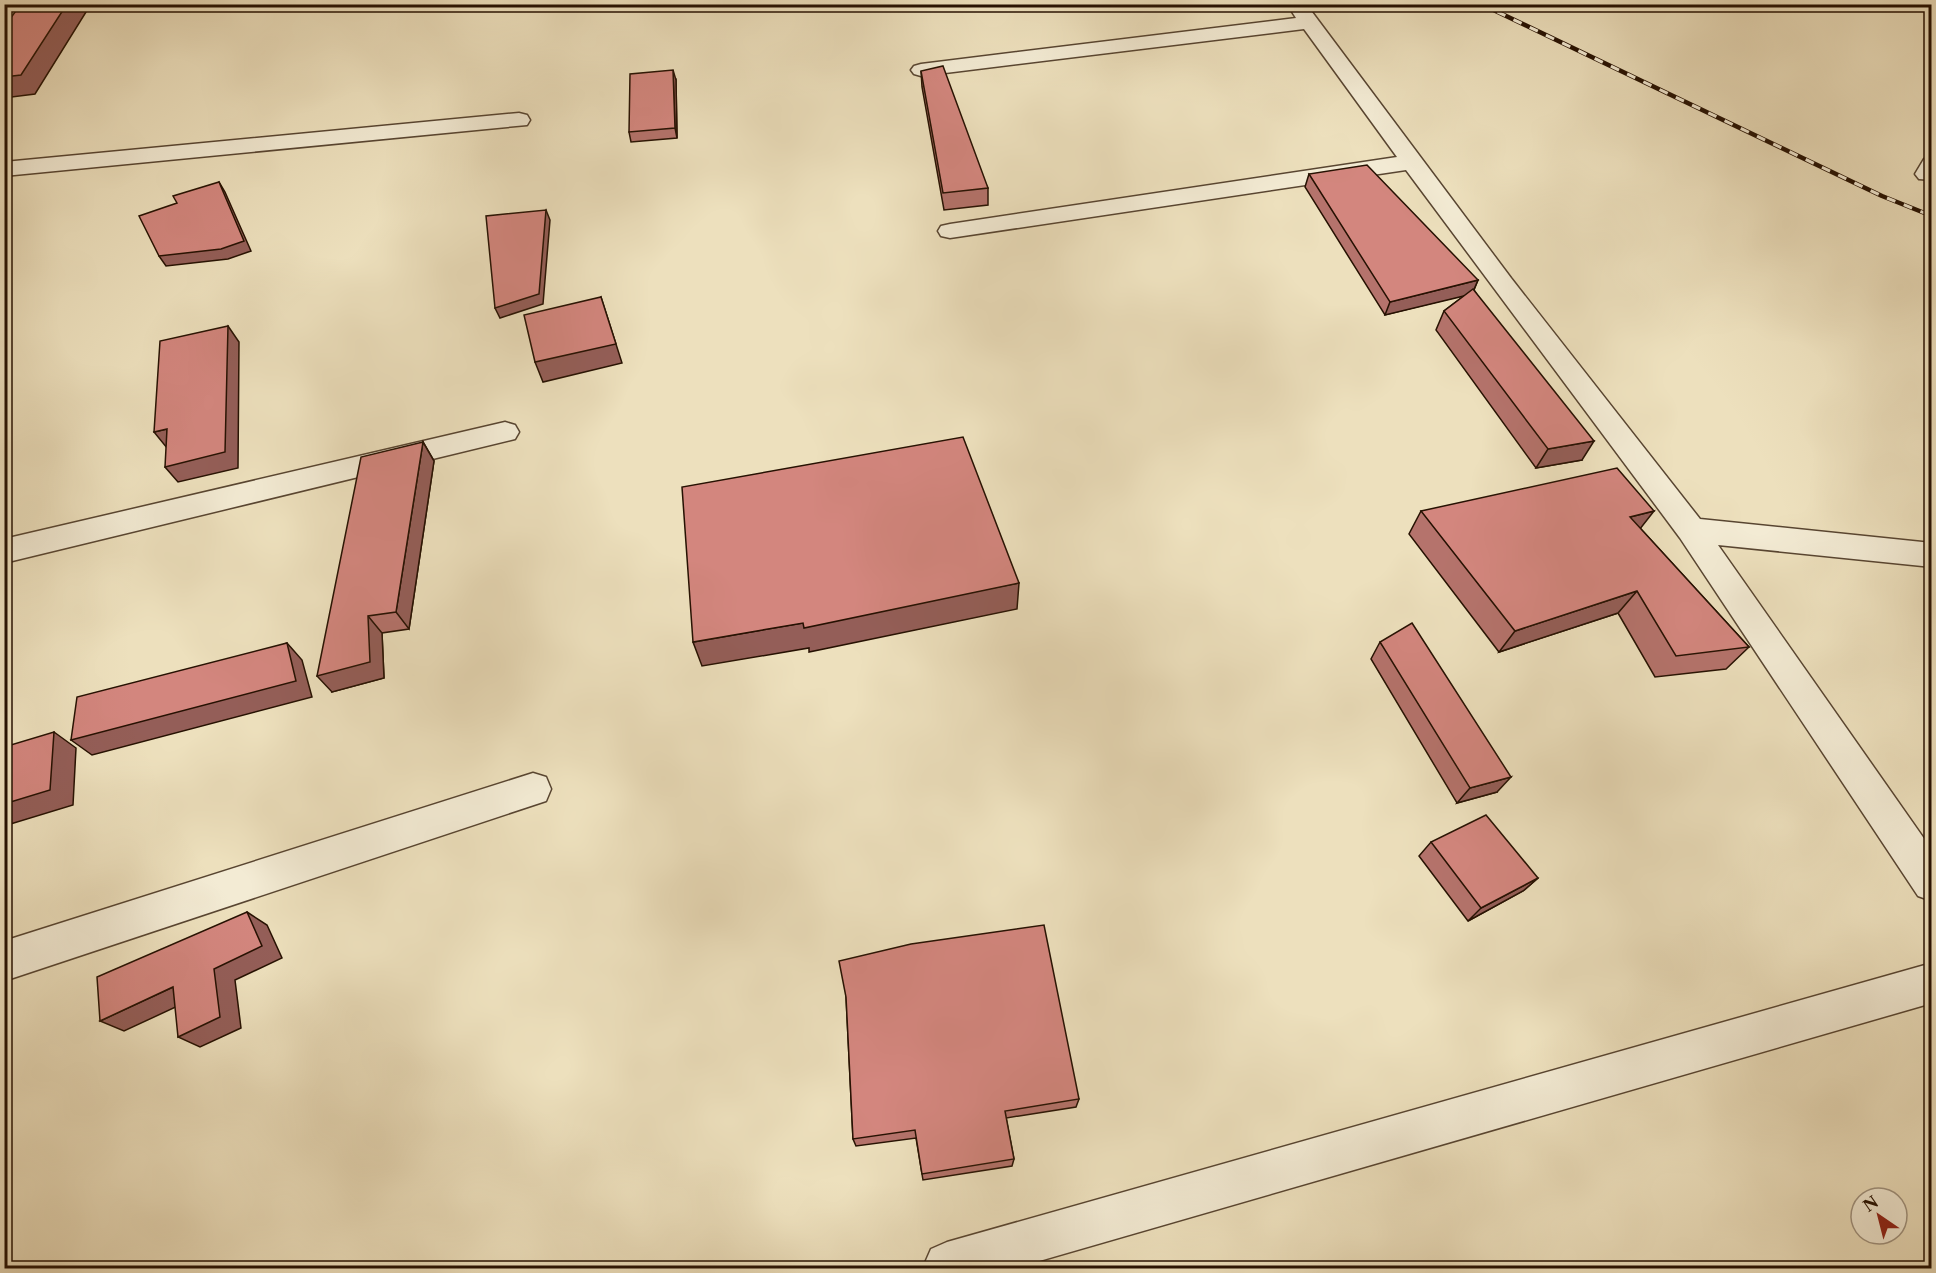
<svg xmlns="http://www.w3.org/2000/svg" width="1936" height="1273" viewBox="0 0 1936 1273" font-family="'Libre Caslon Text',serif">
  <rect width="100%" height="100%" fill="#ede0bd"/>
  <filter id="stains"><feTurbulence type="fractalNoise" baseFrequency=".00333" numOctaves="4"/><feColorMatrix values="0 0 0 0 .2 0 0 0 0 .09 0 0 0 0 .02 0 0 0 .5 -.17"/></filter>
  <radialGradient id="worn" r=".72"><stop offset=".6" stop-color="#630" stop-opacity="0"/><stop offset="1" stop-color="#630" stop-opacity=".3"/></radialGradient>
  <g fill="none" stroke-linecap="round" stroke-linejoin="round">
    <defs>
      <g id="street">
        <path d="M 1287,4 L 1306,4 L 1511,278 L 1700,519 L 1932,543 L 1932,567 L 1718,545 L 1932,850 L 1932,901 L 1918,896 L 1680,538 L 1406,170 L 950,238 L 941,236 L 938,231 L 941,226 L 950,224 L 1397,157 L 1304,29 L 921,76 L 914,74 L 911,70 L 914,66 L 921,64 L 1296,18 Z"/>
        <path d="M 519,113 L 527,115 L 530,120 L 527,125 L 4,176 L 4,162 Z"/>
        <path d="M 1932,157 L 1932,180 L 1919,179 L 1915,174 L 1924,159 Z"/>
        <path d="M 505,422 L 515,425 L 519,432 L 515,439 L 4,563 L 4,539 Z"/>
        <path d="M 533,773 L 546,777 L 551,789 L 546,801 L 4,981 L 4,941 Z"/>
        <path d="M 1932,963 L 1932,1003 L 1015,1268 L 925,1268 L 924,1265 L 931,1249 L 947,1242 Z"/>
      </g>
    </defs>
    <use href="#street" stroke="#584531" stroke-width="3"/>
    <use href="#street" fill="#f3ebd4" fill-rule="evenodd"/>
    <defs>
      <path id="rail" d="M 1481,4 L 1882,196 L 1932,216"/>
    </defs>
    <use href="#rail" stroke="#261102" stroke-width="4.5"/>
    <use href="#rail" stroke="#f3ebd4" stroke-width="3" stroke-dasharray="9" stroke-linecap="butt"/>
  </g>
  <g fill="#b5736c" stroke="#261102" stroke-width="1.5">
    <path d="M 921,71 L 988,188 L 988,205 L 944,210 L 922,87 Z"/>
    <path d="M 676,80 L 677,138 L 631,142 L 629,132 Z"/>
    <path d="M 1309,174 L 1478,280 L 1474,290 L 1582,460 L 1536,468 L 1436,330 L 1444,311 L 1465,295 L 1385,315 L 1305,187 Z"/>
    <path d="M 423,442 L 434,461 L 409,629 L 382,633 L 384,678 L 332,692 Z"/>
    <path d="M 1421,511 L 1641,529 L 1749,647 L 1726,669 L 1655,677 L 1618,613 L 1499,652 L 1409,534 Z"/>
    <path d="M 1380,642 L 1497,792 L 1457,803 L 1371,659 Z"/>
    <path d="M 1431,842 L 1538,878 L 1523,891 L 1468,921 L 1419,856 Z"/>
    <path d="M 846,997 L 1079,1099 L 1076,1107 L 1006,1118 L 1014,1159 L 1012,1166 L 923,1180 L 916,1138 L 856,1146 L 853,1139 Z"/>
  </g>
  <g fill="#945e58" stroke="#261102" stroke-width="1.5">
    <path d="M 67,4 L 91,4 L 35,94 L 4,98 L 4,77 Z"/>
    <path d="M 716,4 L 760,4 L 717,10 Z"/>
    <path d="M 673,70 L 676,80 L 677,138 L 675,128 Z"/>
    <path d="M 219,182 L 225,192 L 251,251 L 228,259 L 166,266 L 159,256 Z"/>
    <path d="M 546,210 L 550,220 L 543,304 L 500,318 L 495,308 Z"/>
    <path d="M 1478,280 L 1472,294 L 1385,315 L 1390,302 Z"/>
    <path d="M 601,297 L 622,363 L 543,382 L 535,362 Z"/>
    <path d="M 228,326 L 239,342 L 238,468 L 178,482 L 165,467 Z"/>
    <path d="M 167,429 L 167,448 L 154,432 Z"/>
    <path d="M 1594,441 L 1582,460 L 1536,468 L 1548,449 Z"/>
    <path d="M 423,442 L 434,461 L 409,629 L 396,612 Z"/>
    <path d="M 1654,511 L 1636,534 L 1630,517 Z"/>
    <path d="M 1019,583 L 1017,609 L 809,652 L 809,648 L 702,666 L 693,642 L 803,623 Z"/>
    <path d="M 1637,591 L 1618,613 L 1499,652 L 1515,631 Z"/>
    <path d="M 368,616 L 382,633 L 384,678 L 332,692 L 317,676 Z"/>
    <path d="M 287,643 L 302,660 L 312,697 L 92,755 L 71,740 Z"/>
    <path d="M 54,732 L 76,748 L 73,805 L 4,826 L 4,804 Z"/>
    <path d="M 1511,777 L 1497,792 L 1457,803 L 1470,788 Z"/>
    <path d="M 1538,878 L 1523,891 L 1468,921 L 1481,908 Z"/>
    <path d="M 247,912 L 267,925 L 282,958 L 235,980 L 241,1028 L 200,1047 L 178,1037 L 214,969 Z"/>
    <path d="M 173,987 L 195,998 L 124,1031 L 100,1021 Z"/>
  </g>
  <g fill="#d3867e" stroke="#261102" stroke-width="1.5">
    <path d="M 21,4 L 67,4 L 21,75 L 4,77 L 4,27 Z"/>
    <path d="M 943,66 L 988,188 L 943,193 L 921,71 Z"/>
    <path d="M 673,70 L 675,128 L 629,132 L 630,74 Z"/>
    <path d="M 1367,165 L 1478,280 L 1390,302 L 1309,174 Z"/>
    <path d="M 219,182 L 244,241 L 221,249 L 159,256 L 139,216 L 177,203 L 173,196 Z"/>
    <path d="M 546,210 L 539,294 L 495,308 L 486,216 Z"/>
    <path d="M 1473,289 L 1594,441 L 1548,449 L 1444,311 Z"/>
    <path d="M 601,297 L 616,344 L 535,362 L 524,315 Z"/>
    <path d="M 228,326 L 225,452 L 165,467 L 167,429 L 154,432 L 160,341 Z"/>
    <path d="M 963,437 L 1019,583 L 804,628 L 803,623 L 693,642 L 682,487 Z"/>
    <path d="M 423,442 L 396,612 L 368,616 L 370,662 L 317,676 L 361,457 Z"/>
    <path d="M 1617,468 L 1654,511 L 1630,517 L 1749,647 L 1676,656 L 1637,591 L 1515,631 L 1421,511 Z"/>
    <path d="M 1412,623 L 1511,777 L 1470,788 L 1380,642 Z"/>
    <path d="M 287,643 L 296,681 L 71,740 L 77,697 Z"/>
    <path d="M 54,732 L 50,790 L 4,804 L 4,747 Z"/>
    <path d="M 1486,815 L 1538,878 L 1481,908 L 1431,842 Z"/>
    <path d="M 247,912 L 262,946 L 214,969 L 220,1017 L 178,1037 L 173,987 L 100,1021 L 97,977 Z"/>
    <path d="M 1044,925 L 1079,1099 L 1005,1111 L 1014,1159 L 922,1174 L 915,1130 L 853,1139 L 846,997 L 839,961 L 911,944 Z"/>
  </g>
  <rect width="1936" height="1273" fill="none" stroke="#ede0bd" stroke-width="24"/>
  <rect x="6" y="6" width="1924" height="1261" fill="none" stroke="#261102" stroke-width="3"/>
  <rect x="12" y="12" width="1912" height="1249" fill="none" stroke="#261102" stroke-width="1.5"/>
  <g transform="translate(1879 1216) rotate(325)"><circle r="28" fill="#f3ebd4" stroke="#a19480" stroke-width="1.5"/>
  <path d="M0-4.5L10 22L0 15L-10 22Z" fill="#8f2418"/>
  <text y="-9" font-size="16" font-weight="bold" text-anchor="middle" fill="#261102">N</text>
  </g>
  <rect width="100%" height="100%" filter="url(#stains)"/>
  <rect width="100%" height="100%" fill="url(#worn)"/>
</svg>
